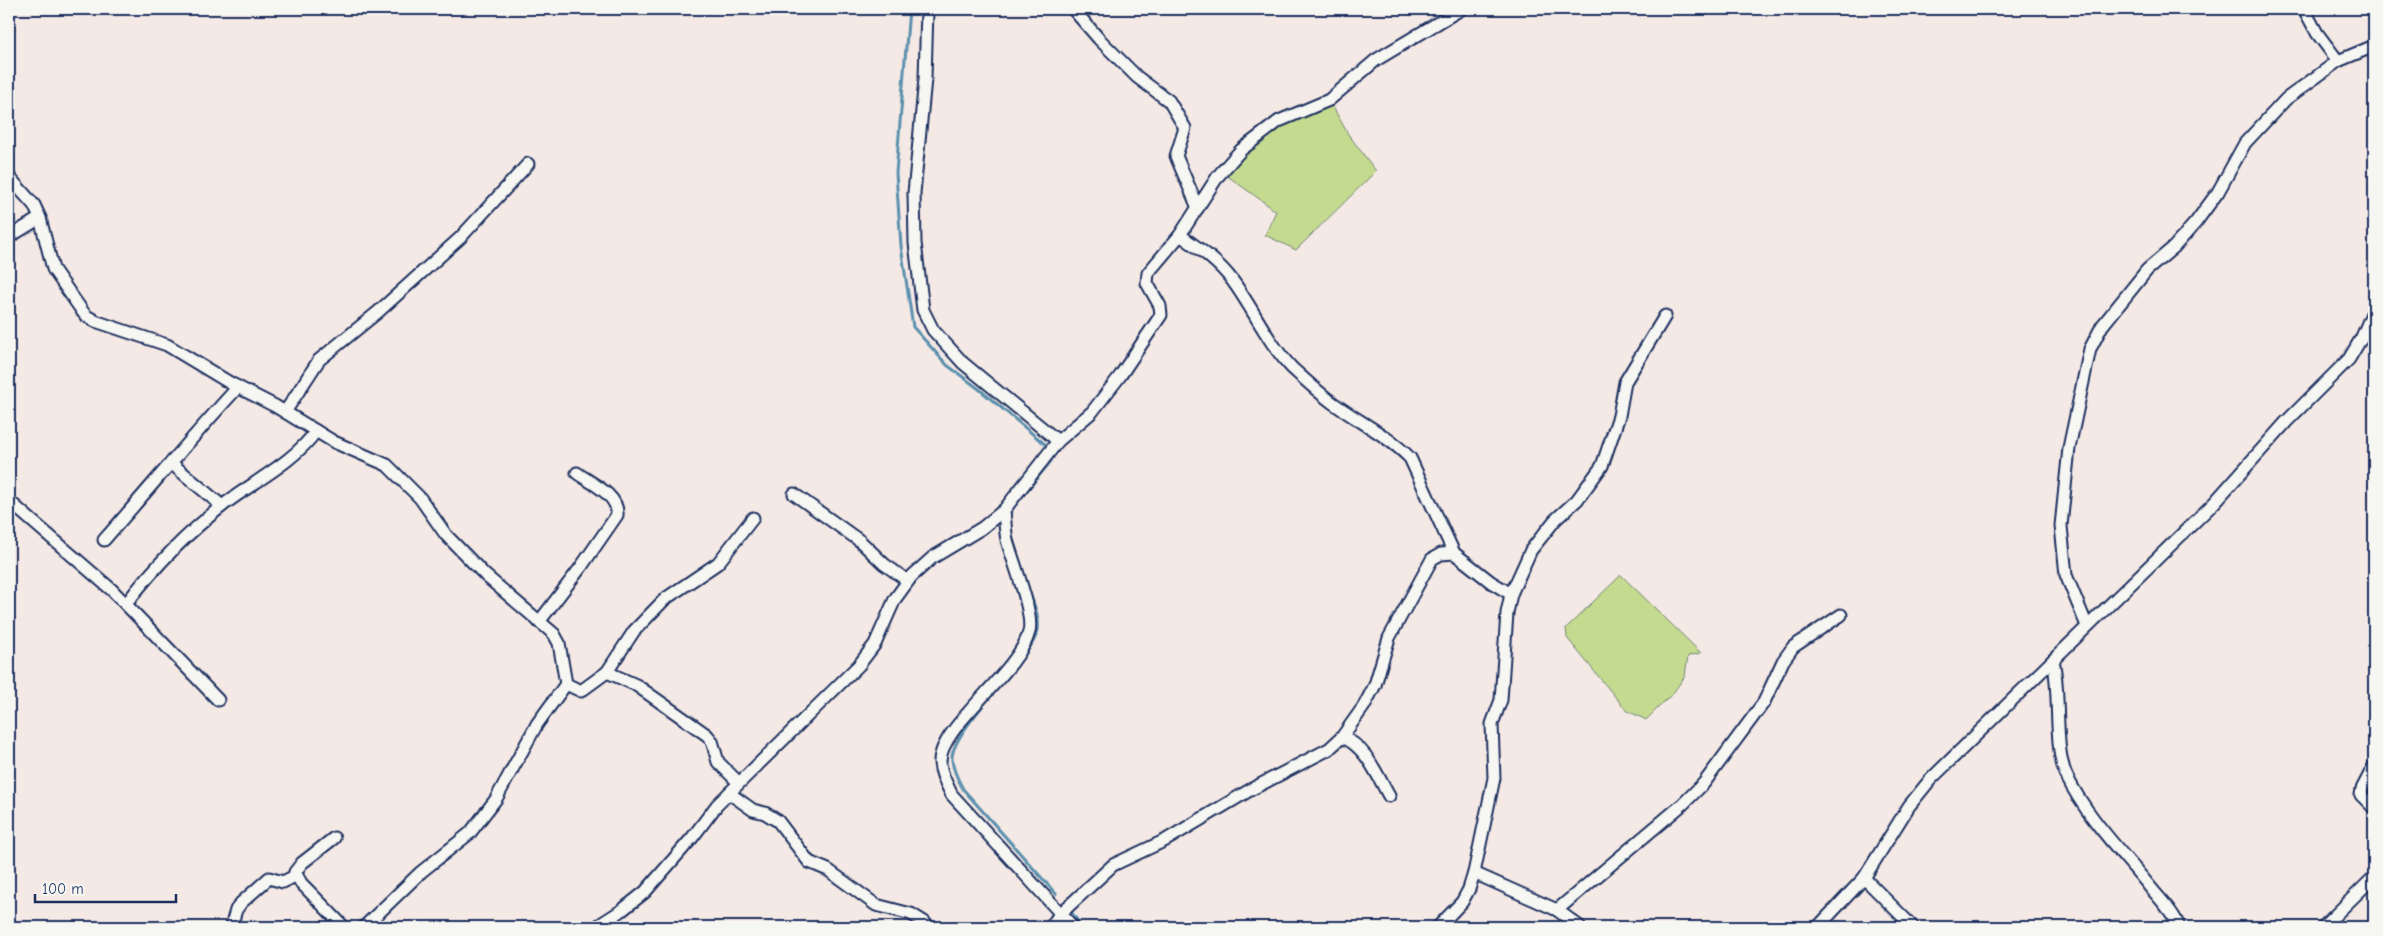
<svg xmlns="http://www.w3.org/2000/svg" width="2383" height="936" viewBox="0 0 2383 936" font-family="'Comic Neue',sans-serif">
  <rect width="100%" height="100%" fill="#f5e9e5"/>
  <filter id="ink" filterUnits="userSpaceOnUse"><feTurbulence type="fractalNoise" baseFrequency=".02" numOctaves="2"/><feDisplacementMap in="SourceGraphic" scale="10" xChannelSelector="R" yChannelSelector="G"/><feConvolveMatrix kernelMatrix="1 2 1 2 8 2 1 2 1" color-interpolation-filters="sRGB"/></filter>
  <g filter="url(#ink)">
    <g fill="#c4da8f" stroke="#708476">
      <path d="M 1332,105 L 1348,134 L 1376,171 L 1296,250 L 1265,235 L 1276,211 L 1226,175 L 1244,151 L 1282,123 Z"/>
      <path d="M 1621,575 L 1701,653 L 1688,656 L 1685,676 L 1673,693 L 1646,720 L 1626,710 L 1567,638 L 1566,628 Z"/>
    </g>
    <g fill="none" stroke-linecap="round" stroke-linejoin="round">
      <g stroke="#5a90ae" stroke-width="3">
        <path d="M 909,9 L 896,173 L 901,246 L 913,327 L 947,365 L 979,389 L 1047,446"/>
        <path d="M 1008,517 L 1015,505 L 1051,461 L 1053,455"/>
        <path d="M 1023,657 C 1045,628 1040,622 1029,590"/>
        <path d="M 1000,685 C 988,700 950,741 952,760 C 953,770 958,780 963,789 L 1056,894"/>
        <path d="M 1072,913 L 1082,927"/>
      </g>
      <defs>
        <g id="street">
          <path d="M 927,9 L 925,79 L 914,193 L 915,243 L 923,310 L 933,330 L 963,363 L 1058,441"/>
          <path d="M 1073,9 L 1099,39 L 1137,77 L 1169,101 L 1185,128 L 1176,156 L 1198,208"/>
          <path d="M 2304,9 L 2317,33 L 2338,61 L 2374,46"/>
          <path d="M 9,177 L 34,205 L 40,218 L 53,269 L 85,315 L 95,321 L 167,345 L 230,383 L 275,406 L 334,442 L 387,465 L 420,498 L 446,535 L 486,576 L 554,634 L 559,643 L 566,684 L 537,724 L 496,799 L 470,833 L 421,872 L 364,927"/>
          <path d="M 1180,235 C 1198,248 1218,261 1232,280 C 1253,308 1267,342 1292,368 C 1305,380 1318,392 1333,403 C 1359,422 1387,435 1410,458 L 1454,553"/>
          <path d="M 9,237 L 40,218"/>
          <path d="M 285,412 L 319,360 L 378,312 L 460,238 L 528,164"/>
          <path d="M 171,463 L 222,506"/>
          <path d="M 794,494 L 860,541 L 884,564 L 908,581"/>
          <path d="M 9,501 L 112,590 L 218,700"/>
          <path d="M 104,540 C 149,489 192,437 238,387"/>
          <path d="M 1511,594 L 1531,550 L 1555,520 L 1577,500 L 1602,466 L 1619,416 L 1625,382 L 1665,316"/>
          <path d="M 126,604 C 155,566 188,532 226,503 C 255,481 295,461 316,431"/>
          <path d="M 539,622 L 581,567 L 617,515 C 619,495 591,483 577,473"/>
          <path d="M 2087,626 L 2066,575 L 2061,526 L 2069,448 L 2090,349 L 2102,326 L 2147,270 L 2174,247 L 2196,222 L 2218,192 L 2245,143 L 2286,99 L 2338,61"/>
          <path d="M 2053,660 C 2061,693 2053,749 2067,777 C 2088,819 2121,851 2150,887 C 2159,898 2174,913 2179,927"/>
          <path d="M 607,672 L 636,685 L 707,735 L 712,741 L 718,762 L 738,782"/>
          <path d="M 566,684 L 581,691 L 607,672 L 634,631 L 665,599 L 718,563 L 753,518"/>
          <path d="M 1342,737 C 1366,746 1377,775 1389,796"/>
          <path d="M 2374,766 L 2362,789 L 2361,795 L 2374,808"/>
          <path d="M 729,793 L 753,810 L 765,813 L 778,821 L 809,862 L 828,870 L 876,905 L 911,914 L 924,922 L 929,927"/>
          <path d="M 334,838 L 302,863 L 295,872 L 301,883 L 344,927"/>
          <path d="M 1474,873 L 1557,910 L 1580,927"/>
          <path d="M 1864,878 L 1913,927"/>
          <path d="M 1557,910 L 1683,804 L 1704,783 L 1764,702 L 1783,661 L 1793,647 L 1841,615"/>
          <path d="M 231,927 L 236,910 L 241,903 L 269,878 L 283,882 L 295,876"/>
          <path d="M 596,927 L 621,911 L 645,892 L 692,838 L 717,805 L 859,665 L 875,644 L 895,599 L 911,577 L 932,558 L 982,528 L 1004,510"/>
          <path d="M 1051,927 L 1059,915 L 1113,865 L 1166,840 L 1250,790 L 1329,749 L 1342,737 L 1364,706 L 1375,685 L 1389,638 L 1432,559 L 1441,554 L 1454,553 L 1491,582 L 1511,594 L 1507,613 L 1501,700 L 1492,724 L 1494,778 L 1474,873 L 1469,889 L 1462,902 L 1438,927"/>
          <path d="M 1073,927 L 952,795 C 947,785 941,775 940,763 C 938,727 1019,673 1029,632 C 1034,613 1013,562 1007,540 C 1005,530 1005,520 1004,510 L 1058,441 L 1092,412 L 1120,376 L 1161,315 L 1160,306 L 1147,283 L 1148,273 L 1180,235 L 1218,176 L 1241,150 L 1279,121 L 1329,100 L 1376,60 L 1461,9"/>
          <path d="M 1818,927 L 1864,878 L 1909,806 L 1930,780 L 2214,503 L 2287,421 L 2349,359 L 2362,337 L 2374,309"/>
          <path d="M 2323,927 L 2374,877"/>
        </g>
      </defs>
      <use href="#street" stroke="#1b2f5e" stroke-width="15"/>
      <use href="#street" stroke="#f6f6f2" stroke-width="11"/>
    </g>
  </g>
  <rect width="2383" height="936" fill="none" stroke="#f6f6f2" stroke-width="30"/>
  <rect x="15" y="15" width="2353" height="906" fill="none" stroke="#1b2f5e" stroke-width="2" filter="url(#ink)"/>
  <path d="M35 894v8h141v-8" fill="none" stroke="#1b2f5e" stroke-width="2.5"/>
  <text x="42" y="894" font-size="15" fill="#1b2f5e" stroke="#f6f6f2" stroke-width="4" paint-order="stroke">100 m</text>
</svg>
